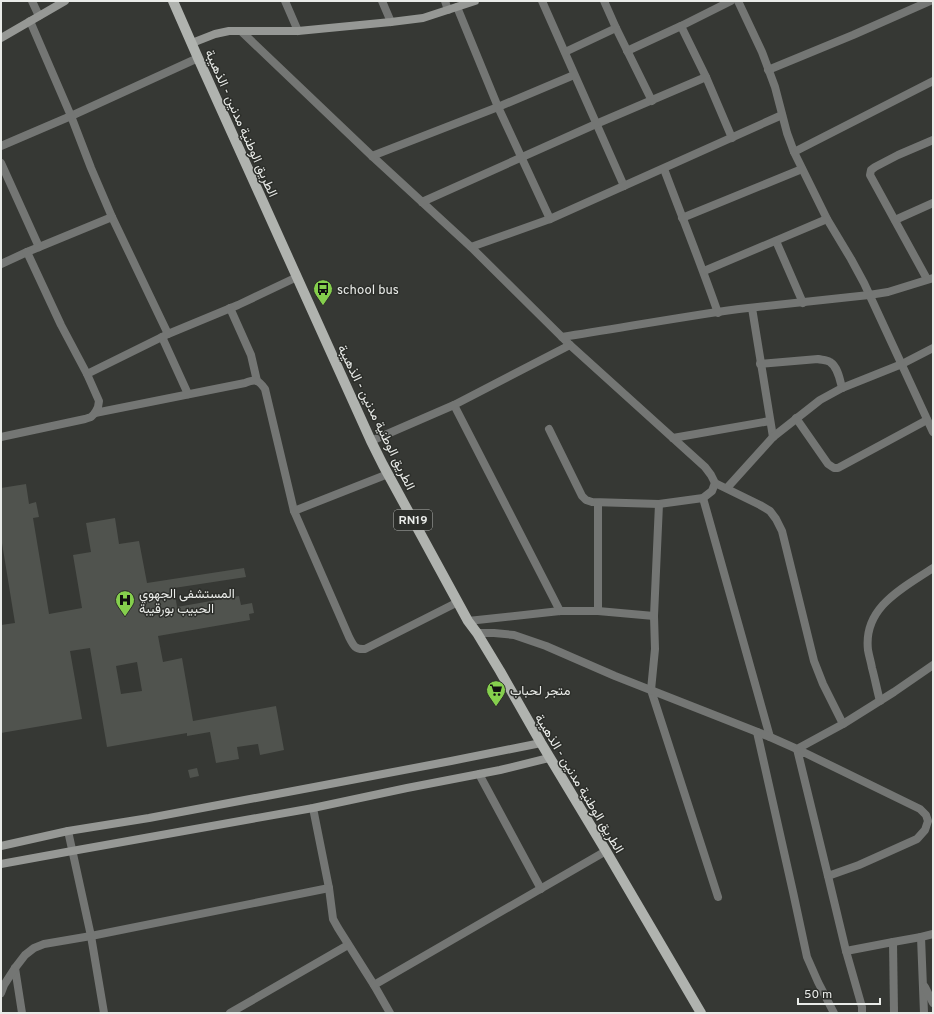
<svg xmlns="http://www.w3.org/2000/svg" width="934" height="1014" viewBox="0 0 934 1014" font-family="Overpass,Vazirmatn,sans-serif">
  <rect width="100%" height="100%" fill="#363834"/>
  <g fill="#50534e" fill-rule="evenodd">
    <path d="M 26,484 L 29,504 L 36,502 L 39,517 L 33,518 L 49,614 L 82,608 L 73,555 L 91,552 L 86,523 L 115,518 L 119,544 L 139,541 L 147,583 L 244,568 L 246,577 L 174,588 L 177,607 L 239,596 L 241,605 L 252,603 L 254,613 L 249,614 L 250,620 L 158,636 L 163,662 L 182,658 L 193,721 L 276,706 L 284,750 L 260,755 L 258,744 L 237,747 L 239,759 L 216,763 L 210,732 L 187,736 L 187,733 L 107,747 L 90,648 L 70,651 L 82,719 L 1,733 L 1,625 L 15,623 L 1,537 L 1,488 ZM 137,662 L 142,691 L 121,694 L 116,666 Z"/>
    <path d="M 197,768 L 199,776 L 190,778 L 188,770 Z"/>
  </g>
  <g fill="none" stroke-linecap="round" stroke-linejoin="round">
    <g stroke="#747674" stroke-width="8">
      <path d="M 32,1 L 39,16"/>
      <path d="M 285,1 L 298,31"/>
      <path d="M 382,1 L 391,22"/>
      <path d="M 445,1 L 448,10"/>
      <path d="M 542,1 L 624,186"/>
      <path d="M 604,1 L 616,28 L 652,101"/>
      <path d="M 738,1 L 762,52 L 775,87 L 787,133 L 794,152 L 827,219 L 851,259 L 864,283 L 933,432"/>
      <path d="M 457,7 L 498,107 L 550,219"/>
      <path d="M 681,26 L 706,77 L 732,138"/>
      <path d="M 242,32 L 372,156 L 471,247 L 570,345 L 705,467 L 711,475 L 715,483 L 712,491 L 703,498 L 659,504 L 592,502 L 586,500 L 582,496 L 549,429"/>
      <path d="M 627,51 L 681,26 L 731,1"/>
      <path d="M 565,52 L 616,28"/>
      <path d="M 198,58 L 71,116 L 91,168 L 112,217 L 168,334 L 238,305 L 297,277"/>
      <path d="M 768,70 L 853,35 L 930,1"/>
      <path d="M 1,146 L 71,116 L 30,21"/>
      <path d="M 794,152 L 933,81"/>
      <path d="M 372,156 L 498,107 L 574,75"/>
      <path d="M 1,163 L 39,247"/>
      <path d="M 664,169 C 682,217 701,264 718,313"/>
      <path d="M 422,202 L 596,124 L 706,77"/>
      <path d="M 682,218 L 802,169"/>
      <path d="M 895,220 L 933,203"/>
      <path d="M 776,241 L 803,303"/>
      <path d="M 471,247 L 550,219 L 782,115"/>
      <path d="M 1,264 L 27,252 L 112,217"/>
      <path d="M 704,271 L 827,219"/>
      <path d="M 927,279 L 870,175 L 871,170 L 875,167 L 898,155 L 933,140"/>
      <path d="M 230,308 L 251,355 L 257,381"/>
      <path d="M 752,308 L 773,437"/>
      <path d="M 162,337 L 188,394"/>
      <path d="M 562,337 C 621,328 680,317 739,309 C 782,304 826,300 869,295 L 888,292 L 933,278"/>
      <path d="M 760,364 L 818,359 C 822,360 827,360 830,362 C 838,367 840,380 842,388"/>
      <path d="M 87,374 L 168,334"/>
      <path d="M 454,405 L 560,611"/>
      <path d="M 95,413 L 245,383 C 255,379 258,379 265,389 L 294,511 L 349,637 C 353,645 355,650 365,649 L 458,602"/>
      <path d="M 796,418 L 828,464 L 834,468 L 838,468 L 927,420"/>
      <path d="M 1,437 L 85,419 L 91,417 L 95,413 L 98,407 L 99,401 L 87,374 L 61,325 L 27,252"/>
      <path d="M 673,438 L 770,421"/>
      <path d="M 371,441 L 454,405 L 570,345"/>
      <path d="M 715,483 L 760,505 L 770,511 L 776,519 L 782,531 L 814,661 L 823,684 L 843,724"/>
      <path d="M 727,488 L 773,437 L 820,400 L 842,388 L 902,364 L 933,348"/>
      <path d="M 703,498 L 770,737"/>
      <path d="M 598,503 L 598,611"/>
      <path d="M 659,504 L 654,616 L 655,649 L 651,690 L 718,897"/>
      <path d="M 294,511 L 388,474"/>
      <path d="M 468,621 L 560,611 L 598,611 L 654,616"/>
      <path d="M 477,633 L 494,633 L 514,635 L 546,646 L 615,676 L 770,737 L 797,749 L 843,724 L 894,692 L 933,665"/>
      <path d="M 880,701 C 877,690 875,679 872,668 C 871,662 869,656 868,650 C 863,607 903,588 933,568"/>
      <path d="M 757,732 L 793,892 L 807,957 L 818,982 L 834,1013"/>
      <path d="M 797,749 L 920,809 L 926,815 L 928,821 L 925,830 L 917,839 L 859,865 L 828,876 Z"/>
      <path d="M 479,774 L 541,889"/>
      <path d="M 313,808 L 329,888 L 333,919 L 338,928 L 374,985 L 390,1013"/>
      <path d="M 68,831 L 91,936 L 104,1013"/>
      <path d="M 828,876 L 846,951 L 862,1007 L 862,1013"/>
      <path d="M 921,937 L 924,1013"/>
      <path d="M 893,942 L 894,1013"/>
      <path d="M 846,951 L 893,942 L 921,937 L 933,934"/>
      <path d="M 15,968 L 22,1013"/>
      <path d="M 374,985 L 606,851"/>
      <path d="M 925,987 L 933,1003"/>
      <path d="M 1,993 L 4,985 L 15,968 L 25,955 L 34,948 L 44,944 L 91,936 L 329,888"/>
      <path d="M 230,1013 L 348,945"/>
    </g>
    <g stroke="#969895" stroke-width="8">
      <path d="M 1,38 L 65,1"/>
      <path d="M 192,43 L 215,34 L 229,31 L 298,31 L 391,22 L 423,18 L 475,1"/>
      <path d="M 1,846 L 68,831 L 149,818 L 309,788 L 451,761 L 541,743"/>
      <path d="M 1,864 L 72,851 L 313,808 L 407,788 L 500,770 L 549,758"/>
    </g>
    <path stroke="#b0b3af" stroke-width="10" d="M 173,1 L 198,58 L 371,441 L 383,465 L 468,621 L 477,633 L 500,671 L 541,743 L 606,851 L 701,1013"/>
  </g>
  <defs>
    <symbol id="bus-pin" viewBox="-11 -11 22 30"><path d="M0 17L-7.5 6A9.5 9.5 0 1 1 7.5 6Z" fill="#85cf4d" stroke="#2c2e2a"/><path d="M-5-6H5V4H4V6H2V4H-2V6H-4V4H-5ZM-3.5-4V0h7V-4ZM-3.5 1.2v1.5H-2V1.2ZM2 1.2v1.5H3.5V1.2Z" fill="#111"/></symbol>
    <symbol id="hospital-pin" viewBox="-11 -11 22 30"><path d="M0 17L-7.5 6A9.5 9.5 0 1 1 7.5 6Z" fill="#85cf4d" stroke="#2c2e2a"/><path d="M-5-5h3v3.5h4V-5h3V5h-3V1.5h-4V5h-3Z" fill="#111"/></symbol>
    <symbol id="supermarket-pin" viewBox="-11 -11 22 30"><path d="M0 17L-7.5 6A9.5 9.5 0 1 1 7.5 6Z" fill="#85cf4d" stroke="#2c2e2a"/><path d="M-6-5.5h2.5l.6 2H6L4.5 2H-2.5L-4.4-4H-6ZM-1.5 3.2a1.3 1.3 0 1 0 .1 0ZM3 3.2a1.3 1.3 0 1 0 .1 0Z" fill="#111"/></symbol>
  </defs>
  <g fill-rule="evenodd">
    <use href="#bus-pin" x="312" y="278" width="22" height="30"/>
    <use href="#hospital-pin" x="114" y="589" width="22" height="30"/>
    <use href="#supermarket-pin" x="485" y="679" width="22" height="30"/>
  </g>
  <g text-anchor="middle" stroke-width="3" stroke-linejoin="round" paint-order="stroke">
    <rect fill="#2c2e2a" stroke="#b0b2af" stroke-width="1" x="394" y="510" width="38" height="20" rx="3"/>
    <g font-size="12" font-weight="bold" fill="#e9ebe8">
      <text x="413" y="524">RN19</text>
    </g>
    <g font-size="13" fill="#e9ebe8" stroke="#2c2e2a">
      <text transform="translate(242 123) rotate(66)" y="5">الطريق الوطنية مدنين - الذهيبة</text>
      <text transform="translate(377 417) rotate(64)" y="5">الطريق الوطنية مدنين - الذهيبة</text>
      <text transform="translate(580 783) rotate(59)" y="5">الطريق الوطنية مدنين - الذهيبة</text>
    </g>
    <g font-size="13" fill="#e9ebe8" stroke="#2c2e2a" text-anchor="start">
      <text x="337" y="294">school bus</text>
      <text x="139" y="598">المستشفى الجهوي<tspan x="139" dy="15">الحبيب بورقيبة</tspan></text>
      <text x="510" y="695">متجر لحباب</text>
    </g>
  </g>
  <rect width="934" height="1014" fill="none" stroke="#e9ebe8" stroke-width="4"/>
  <path d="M798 998v6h82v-6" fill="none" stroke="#e9ebe8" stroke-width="2"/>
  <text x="804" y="998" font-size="12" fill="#e9ebe8" stroke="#2c2e2a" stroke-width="3" paint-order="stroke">50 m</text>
</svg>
